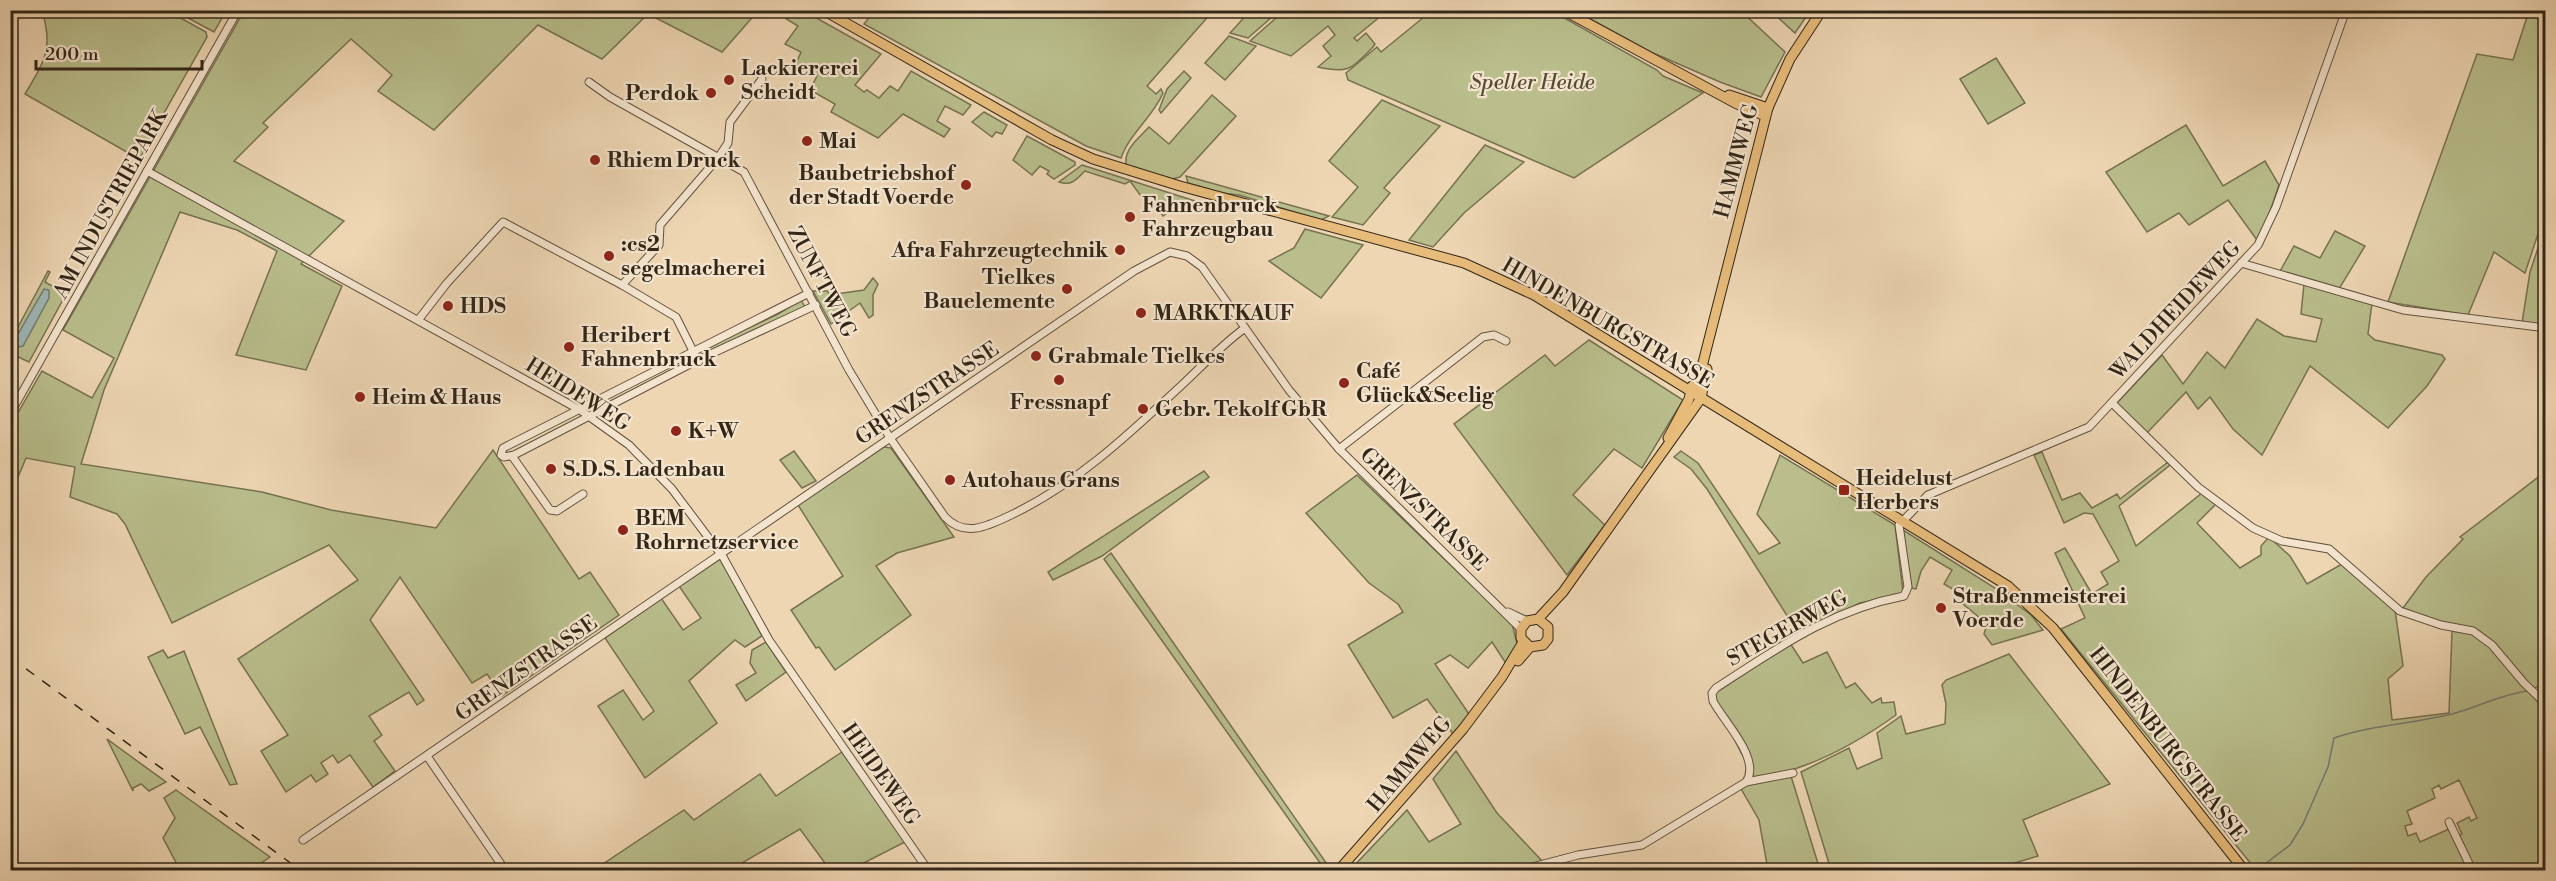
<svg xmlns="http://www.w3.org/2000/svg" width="2556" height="881" viewBox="0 0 2556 881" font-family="'Libre Bodoni',serif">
  <rect width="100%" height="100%" fill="#eed6b3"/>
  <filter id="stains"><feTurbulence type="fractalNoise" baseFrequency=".00333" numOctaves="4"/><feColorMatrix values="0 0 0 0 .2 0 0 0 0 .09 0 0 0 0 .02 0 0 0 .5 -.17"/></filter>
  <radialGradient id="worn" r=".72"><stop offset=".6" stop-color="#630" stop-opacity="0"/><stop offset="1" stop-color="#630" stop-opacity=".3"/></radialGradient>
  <g fill="#b9be8c" stroke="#767252" stroke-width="1.5">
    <path d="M 875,10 L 1213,10 L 1213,11 L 1147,86 L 1156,94 L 1161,89 L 1163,93 C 1153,117 1129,134 1121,158 L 1086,146 L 864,24 Z"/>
    <path d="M 42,11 L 168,11 L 206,32 L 207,37 L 151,136 L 154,138 L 139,159 L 25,94 C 44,62 54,48 42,11 Z"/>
    <path d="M 175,11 L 226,11 L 214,32 Z"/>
    <path d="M 244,11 L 651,11 L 602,59 L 538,25 L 434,130 L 378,91 L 392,75 L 351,39 L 263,123 L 268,127 L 234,161 L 344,221 L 301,264 L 342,286 L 306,370 L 236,355 L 277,251 L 237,230 L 180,212 L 104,390 L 81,464 L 262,492 L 331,510 L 436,528 L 493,450 L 579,579 L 590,572 L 619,615 L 502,696 L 487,674 L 472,683 L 400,577 L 370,620 L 424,700 L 417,705 L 409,692 L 369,716 L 382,735 L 374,741 L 395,771 L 373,787 L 350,755 L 338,763 L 333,755 L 321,763 L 328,774 L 316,782 L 311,775 L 286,792 L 261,751 L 288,735 L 238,659 L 358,580 L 329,545 L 172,623 L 125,524 L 117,514 L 70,497 L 75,467 L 26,458 L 11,494 L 11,425 L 42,371 L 92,398 L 114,358 L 63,330 Z"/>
    <path d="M 656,11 L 758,10 L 758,11 L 722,52 L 652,16 Z"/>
    <path d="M 783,11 L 804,11 L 881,54 L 855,85 L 864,92 L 867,90 L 879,98 L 890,86 L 898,91 L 911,71 L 971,105 L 963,115 L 945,106 L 937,121 L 950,129 L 944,137 L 903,114 L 878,138 L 831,112 L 835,104 L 810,90 L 817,76 L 796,64 L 801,52 L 785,44 L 798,26 L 780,15 Z"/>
    <path d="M 1250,11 L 1279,11 L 1248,38 L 1230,33 Z"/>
    <path d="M 1284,11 L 1284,10 L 1387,11 L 1354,38 L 1357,41 L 1366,33 L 1375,44 L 1373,47 C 1351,69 1349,74 1318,67 L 1331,56 L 1323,46 L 1335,35 L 1328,26 L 1291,56 L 1250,41 Z"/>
    <path d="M 1419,11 L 1552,11 L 1657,70 L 1663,76 L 1703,93 L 1574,178 L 1348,80 L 1346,73 L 1377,47 L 1381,52 L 1424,17 Z"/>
    <path d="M 1576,11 L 1741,11 L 1785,52 L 1761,97 L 1720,82 L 1651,52 Z"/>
    <path d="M 1771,11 L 1810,11 L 1795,33 Z"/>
    <path d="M 2529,11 L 2545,11 L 2545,213 L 2525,273 L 2494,252 L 2468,315 L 2388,302 L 2477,54 L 2513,60 Z"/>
    <path d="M 1229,36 L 1256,46 L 1225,80 L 1205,63 Z"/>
    <path d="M 1996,58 L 2025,103 L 1988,124 L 1960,79 Z"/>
    <path d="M 1184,71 L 1191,78 L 1161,113 L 1159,110 L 1167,89 Z"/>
    <path d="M 1212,95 L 1236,116 L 1180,177 L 1172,179 L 1127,167 C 1121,151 1139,138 1149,127 L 1169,144 Z"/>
    <path d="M 1382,100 L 1440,126 L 1384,188 L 1390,193 L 1363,225 L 1332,217 L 1358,187 L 1329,161 Z"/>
    <path d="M 984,112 L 1007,125 L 1002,134 L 996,132 L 992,137 L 972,122 Z"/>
    <path d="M 2186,125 L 2223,186 L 2265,161 L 2279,185 L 2268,217 L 2257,240 L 2228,200 L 2189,225 L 2179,213 L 2147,232 L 2106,172 Z"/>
    <path d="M 1027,136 L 1075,162 L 1075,165 L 1054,179 L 1047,174 L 1049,171 L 1040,166 L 1032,175 L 1013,160 Z"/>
    <path d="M 1485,145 L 1524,162 L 1464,213 L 1433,247 L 1409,240 Z"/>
    <path d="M 1082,165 L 1217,208 L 1209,213 L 1194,205 L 1179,209 L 1177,206 L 1163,216 L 1158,208 L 1146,203 L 1130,181 L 1125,184 L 1085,171 C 1076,180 1072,186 1059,182 Z"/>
    <path d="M 1186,176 L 1329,216 L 1321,220 L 1239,195 L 1222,193 L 1188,183 Z"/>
    <path d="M 2545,227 L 2545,327 L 2522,323 L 2530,272 Z"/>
    <path d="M 1305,229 L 1363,245 L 1321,298 L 1269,261 L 1294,248 Z"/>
    <path d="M 2335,231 L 2365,246 L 2339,289 L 2279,273 L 2294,246 L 2320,258 Z"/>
    <path d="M 48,271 L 50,272 L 45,282 L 66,294 L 29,362 L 16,356 L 11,340 Z"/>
    <path d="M 873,278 L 878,284 L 873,295 L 873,315 L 869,318 L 860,303 L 831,324 L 813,291 L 828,291 L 829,295 L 864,290 Z"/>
    <path d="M 2304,284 L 2372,303 L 2368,334 L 2375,340 L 2442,355 L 2445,359 L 2427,386 L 2388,428 L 2310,366 L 2262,455 L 2233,429 L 2210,397 L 2198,409 L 2186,392 L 2146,434 L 2116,404 L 2162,355 L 2183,384 L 2207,352 L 2225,368 L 2257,319 L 2284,336 L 2316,342 L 2322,319 L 2301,314 Z"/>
    <path d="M 801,300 L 805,307 L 706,354 L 704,349 L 778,314 Z"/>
    <path d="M 1589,340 L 1683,400 L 1642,468 L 1614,449 L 1573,495 L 1605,525 L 1567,575 L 1454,424 L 1545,355 L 1555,366 Z"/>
    <path d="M 884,447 L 891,448 L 954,537 L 897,553 L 876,566 L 911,615 L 835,670 L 819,647 L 816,648 L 791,610 L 843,576 L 798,505 Z"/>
    <path d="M 794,451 L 816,481 L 802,488 L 780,460 Z"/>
    <path d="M 1681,451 L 1698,463 L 1759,554 L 1780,543 L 1757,514 L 1780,455 L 1895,525 L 1903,592 L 1900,595 L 1860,603 L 1798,633 L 1707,489 L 1691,469 L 1674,457 Z"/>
    <path d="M 2042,452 L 2062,500 L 2080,493 L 2092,508 L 2117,494 L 2120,499 L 2168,462 L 2170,465 L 2119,506 L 2136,546 L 2202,493 L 2216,504 L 2197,523 L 2240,568 L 2261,555 L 2261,546 L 2269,537 L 2290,556 L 2307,584 L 2342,564 L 2395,610 L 2403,666 L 2388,679 L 2392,720 L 2449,713 L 2452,631 L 2472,634 L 2491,648 L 2538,702 L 2545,707 L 2545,865 L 2538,870 L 2473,870 L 2457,837 L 2462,834 L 2457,823 L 2469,817 L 2471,821 L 2477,818 L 2459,780 L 2441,789 L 2439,785 L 2432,789 L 2435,798 L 2407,811 L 2412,824 L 2405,826 L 2408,836 L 2416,833 L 2420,842 L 2451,828 L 2470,870 L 2256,870 L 2061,629 L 2085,618 L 2055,553 L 2065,548 L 2092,594 L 2108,584 L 2101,572 L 2119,561 L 2093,514 L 2084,513 L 2064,523 L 2034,455 Z"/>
    <path d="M 1204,471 L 1209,477 L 1102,556 L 1053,580 L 1048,572 Z"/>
    <path d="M 2545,472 L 2545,682 L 2535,688 L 2530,687 L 2493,641 L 2478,630 L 2439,622 L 2403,608 L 2426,577 L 2463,539 L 2460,537 Z"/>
    <path d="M 1357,475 L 1512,624 L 1518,647 L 1507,665 L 1492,642 L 1468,668 L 1450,655 L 1435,664 L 1469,714 L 1453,734 L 1427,699 L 1393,718 L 1348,645 L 1403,612 L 1398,604 L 1369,583 L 1306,513 Z"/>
    <path d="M 1903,530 L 1995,588 L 2031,615 L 2043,630 L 1992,645 L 1984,634 L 1987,624 L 1963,604 L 1966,597 L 1944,584 L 1952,570 L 1930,557 L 1921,571 L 1916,589 L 1911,588 Z"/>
    <path d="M 1111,553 L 1329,867 L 1325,870 L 1104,559 Z"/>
    <path d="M 720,559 L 762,636 L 745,647 L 735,640 L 689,681 L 717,723 L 645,778 L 598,706 L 623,690 L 643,720 L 654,711 L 605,638 L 661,598 L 683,630 L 701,618 L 679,586 Z"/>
    <path d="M 766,642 L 786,672 L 746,701 L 736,685 L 756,673 L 750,663 L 752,650 Z"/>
    <path d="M 1790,643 L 1803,663 L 1827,652 L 1846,688 L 1855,683 L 1872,703 L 1881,698 L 1882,703 L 1894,702 L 1896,715 C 1854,745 1806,772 1754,778 L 1716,703 L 1714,694 Z"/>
    <path d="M 163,650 L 168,658 L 184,651 L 237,784 L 230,785 L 200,727 L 185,734 L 148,657 Z"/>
    <path d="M 2009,654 L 2110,784 L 2023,820 L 2038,856 L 1991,870 L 1831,870 L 1801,772 L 1849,748 L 1857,769 L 1882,758 L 1877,733 L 1901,716 L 1906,734 L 1945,724 L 1946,704 L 1942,685 L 1946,680 Z"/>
    <path d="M 107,739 L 166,782 L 149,791 L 141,784 L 133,788 L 133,791 Z"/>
    <path d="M 1456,751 L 1497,813 L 1543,862 L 1517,870 L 1350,870 L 1407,810 L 1429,842 L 1461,824 L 1433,779 Z"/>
    <path d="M 842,752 L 905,842 L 850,870 L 830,870 L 800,829 L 730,870 L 594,870 L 684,810 L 694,820 L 760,774 L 776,796 Z"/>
    <path d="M 1791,776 L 1820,870 L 1768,870 L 1759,820 L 1740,787 L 1748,783 Z"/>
    <path d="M 176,790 L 270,857 L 251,870 L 180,870 L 163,838 L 175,818 L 164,798 Z"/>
  </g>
  <path fill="#9eb7b7" stroke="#737d77" stroke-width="1.5" d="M 44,289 L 49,290 L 49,298 L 23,346 L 19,347 L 15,339 Z"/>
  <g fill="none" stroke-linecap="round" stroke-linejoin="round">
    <path stroke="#737d77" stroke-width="1.5" d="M 2257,870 L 2290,845 L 2303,824 L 2328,767 L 2334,738 C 2372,725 2410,724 2448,715 C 2475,709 2500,694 2528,691"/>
    <defs>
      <g id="minor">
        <path d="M 589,82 L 610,97 L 744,172 L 849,370 L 890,438 L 945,517 C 965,538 988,526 1011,515 C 1078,483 1130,433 1184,383 C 1204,364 1223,344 1245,328"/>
        <path d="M 147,171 L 580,410 L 629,445 L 672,489 L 723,557 L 769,640 L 928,870"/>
        <path d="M 2241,263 L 2403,310 L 2546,328"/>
        <path d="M 622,285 L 659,245 L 660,225 L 718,158 L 728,143 L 730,122 L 762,79"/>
        <path d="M 809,293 L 503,448 L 501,455 L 504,457 L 514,455 L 698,360 L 816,305"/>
        <path d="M 419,319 L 447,283 L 503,222 L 622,285 L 676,317 L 695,355"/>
        <path d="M 2112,403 L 2198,487 L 2253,528 L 2282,541 L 2329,549 L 2400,611 L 2441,625 L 2473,631 L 2492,645 L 2524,683 L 2546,704"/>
        <path d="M 10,414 L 238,10"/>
        <path d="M 1339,449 L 1483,337 L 1494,335 L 1506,341"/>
        <path d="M 512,456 L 550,510 L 557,511 L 583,494"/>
        <path d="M 1508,612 L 1527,621"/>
        <path d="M 427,756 L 505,870"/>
        <path d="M 1746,782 L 1793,773"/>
        <path d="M 2449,822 L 2472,870"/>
        <path d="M 303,840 L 1134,271 L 1170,252 L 1187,256 L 1202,267 L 1289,390 L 1339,449 L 1521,629"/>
        <path d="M 1521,870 L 1578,855 L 1642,845 L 1746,782 C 1762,759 1723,721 1713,701 L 1712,693 L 1716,688 C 1778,648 1830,610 1904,596 L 1908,587 L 1899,525 L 1928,495 L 2089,427 L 2258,245 L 2276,207 L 2346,10"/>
        <path d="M 2541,870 L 2546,868"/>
      </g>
      <g id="major">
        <path d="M 823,10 L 1052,140 L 1093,159 L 1180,186 L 1464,263 L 1534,295 L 2008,586 L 2053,628 L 2244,870"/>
        <path d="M 1563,10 L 1735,103 L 1765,116"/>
        <path d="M 1729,95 L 1768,108"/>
        <path d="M 1695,394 L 1768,108 L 1790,59 L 1822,10"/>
        <path d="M 1668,438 L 1689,399 L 1692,386"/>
        <path d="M 1538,619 L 1563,592 L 1697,404 L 1701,398 L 1707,369"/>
        <path d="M 1518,661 L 1530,647 L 1543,645 L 1548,639 L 1548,627 L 1538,619 L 1527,621 L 1521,629 L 1521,638 L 1530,647"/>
        <path d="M 1339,870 L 1463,729 L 1502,677 L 1523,642"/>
      </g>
    </defs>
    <use href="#minor" stroke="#61523e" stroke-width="9"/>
    <use href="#major" stroke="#322617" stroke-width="11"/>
    <use href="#minor" stroke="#f4e4ce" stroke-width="7"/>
    <use href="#major" stroke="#e7bb7a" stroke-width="9"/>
    <path stroke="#322617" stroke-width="1.5" stroke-dasharray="10 10" stroke-linecap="butt" d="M 10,657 L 300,870"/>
  </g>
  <g fill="#8f2418" stroke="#f4e4ce" stroke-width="2">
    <circle cx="729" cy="80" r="6"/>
    <circle cx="711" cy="93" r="6"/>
    <circle cx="807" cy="141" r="6"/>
    <circle cx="595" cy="160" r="6"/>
    <circle cx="966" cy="185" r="6"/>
    <circle cx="1130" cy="217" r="6"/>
    <circle cx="1120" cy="250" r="6"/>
    <circle cx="609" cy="256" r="6"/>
    <circle cx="1067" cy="289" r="6"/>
    <circle cx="448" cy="306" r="6"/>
    <circle cx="1141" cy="313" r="6"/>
    <circle cx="569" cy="347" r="6"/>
    <circle cx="1036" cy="356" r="6"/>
    <circle cx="1059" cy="380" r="6"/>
    <circle cx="1344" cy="383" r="6"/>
    <circle cx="360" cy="397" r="6"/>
    <circle cx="1143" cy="409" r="6"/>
    <circle cx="676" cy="431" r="6"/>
    <circle cx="551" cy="469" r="6"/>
    <circle cx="950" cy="480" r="6"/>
    <rect x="1838" y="484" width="12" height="12" rx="3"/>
    <circle cx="623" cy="530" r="6"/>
    <circle cx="1941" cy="608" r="6"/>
  </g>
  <g text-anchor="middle" stroke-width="4.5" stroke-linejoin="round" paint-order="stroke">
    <g font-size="21" font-weight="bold" fill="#322617" stroke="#f4e4ce" text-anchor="start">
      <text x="741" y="75">Lackiererei<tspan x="741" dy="24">Scheidt</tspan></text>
      <text x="699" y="100" text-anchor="end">Perdok</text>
      <text x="819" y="148">Mai</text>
      <text x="607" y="167">Rhiem Druck</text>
      <text x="954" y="180" text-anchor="end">Baubetriebshof<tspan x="954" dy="24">der Stadt Voerde</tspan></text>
      <text x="1142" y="212">Fahnenbruck<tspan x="1142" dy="24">Fahrzeugbau</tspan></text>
      <text x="621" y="251">:cs2<tspan x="621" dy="24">segelmacherei</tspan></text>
      <text x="1108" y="257" text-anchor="end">Afra Fahrzeugtechnik</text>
      <text x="1055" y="284" text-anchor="end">Tielkes<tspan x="1055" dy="24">Bauelemente</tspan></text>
      <text x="460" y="313">HDS</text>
      <text x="1153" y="320">MARKTKAUF</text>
      <text x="581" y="342">Heribert<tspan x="581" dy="24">Fahnenbruck</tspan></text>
      <text x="1048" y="363">Grabmale Tielkes</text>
      <text x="1356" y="378">Café<tspan x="1356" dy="24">Glück&amp;Seelig</tspan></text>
      <text x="372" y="404">Heim &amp; Haus</text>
      <text x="1059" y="409" text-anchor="middle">Fressnapf</text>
      <text x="1155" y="416">Gebr. Tekolf GbR</text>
      <text x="688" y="438">K+W</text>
      <text x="563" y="476">S.D.S. Ladenbau</text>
      <text x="1856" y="485">Heidelust<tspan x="1856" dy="24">Herbers</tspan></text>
      <text x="962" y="487">Autohaus Grans</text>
      <text x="635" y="525">BEM<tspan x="635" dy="24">Rohrnetzservice</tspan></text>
      <text x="1953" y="603">Straßenmeisterei<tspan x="1953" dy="24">Voerde</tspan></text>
    </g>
    <g font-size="21" font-style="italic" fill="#544c34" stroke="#f4e4ce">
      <text x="1532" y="89">Speller Heide</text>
    </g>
    <g font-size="21" fill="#322617" stroke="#f4e4ce">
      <text transform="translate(1736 161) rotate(-75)" y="7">HAMMWEG</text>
      <text transform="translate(110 204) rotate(-61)" y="7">AM INDUSTRIEPARK</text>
      <text transform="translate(822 282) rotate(62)" y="7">ZUNFTWEG</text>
      <text transform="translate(2175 310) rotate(-47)" y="7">WALDHEIDEWEG</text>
      <text transform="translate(1608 323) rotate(30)" y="7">HINDENBURGSTRASSE</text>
      <text transform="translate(927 393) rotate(-34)" y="7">GRENZSTRASSE</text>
      <text transform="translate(578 394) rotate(32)" y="7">HEIDEWEG</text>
      <text transform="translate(1424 509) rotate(44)" y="7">GRENZSTRASSE</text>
      <text transform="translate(1787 628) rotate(-29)" y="7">STEGERWEG</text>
      <text transform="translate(526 668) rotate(-35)" y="7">GRENZSTRASSE</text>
      <text transform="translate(2168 744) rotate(52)" y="7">HINDENBURGSTRASSE</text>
      <text transform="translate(1409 764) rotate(-50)" y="7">HAMMWEG</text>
      <text transform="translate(881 774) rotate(55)" y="7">HEIDEWEG</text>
    </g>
  </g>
  <rect width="2556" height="881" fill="none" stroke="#eed6b3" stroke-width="36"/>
  <rect x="12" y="12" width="2532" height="857" fill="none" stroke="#322617" stroke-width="3"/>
  <rect x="18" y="18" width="2520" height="845" fill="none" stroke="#322617" stroke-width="1.5"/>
  <path d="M36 60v9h166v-9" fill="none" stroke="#322617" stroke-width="3"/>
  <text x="45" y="60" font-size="18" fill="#322617" stroke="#f4e4ce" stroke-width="4.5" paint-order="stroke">200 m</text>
  <rect width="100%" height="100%" filter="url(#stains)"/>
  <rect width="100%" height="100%" fill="url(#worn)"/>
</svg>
